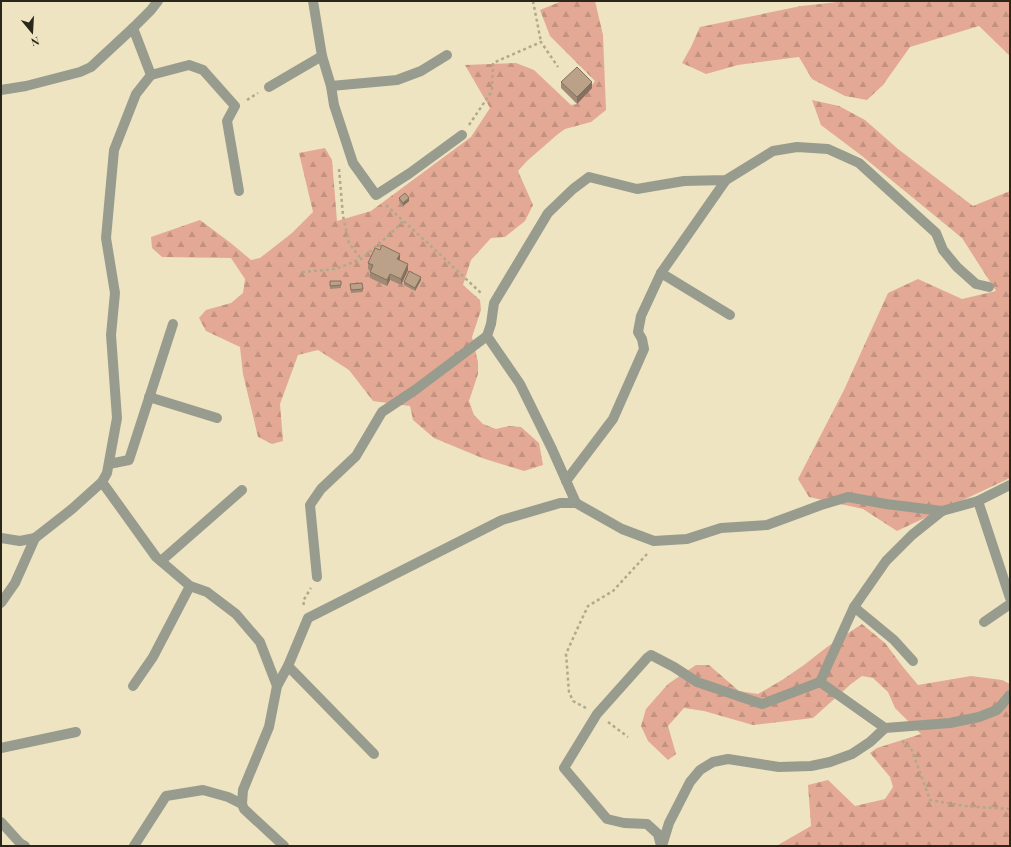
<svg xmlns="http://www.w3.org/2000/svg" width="1011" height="847" viewBox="0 0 1011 847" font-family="'Playfair Display',serif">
  <defs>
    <pattern id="forest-firs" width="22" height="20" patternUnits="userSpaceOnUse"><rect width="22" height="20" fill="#e3a994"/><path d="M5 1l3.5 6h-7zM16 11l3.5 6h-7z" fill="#c3917f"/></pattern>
  </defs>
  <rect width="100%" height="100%" fill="#eee4c2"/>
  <g fill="url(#forest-firs)">
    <path d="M 562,1 L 595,1 L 603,35 L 606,110 L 591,122 L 565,129 L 558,134 L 527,161 L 518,171 L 533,205 L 525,221 L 505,237 L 491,238 L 471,260 L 463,285 L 480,300 L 481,310 L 472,337 L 478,362 L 478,374 L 469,401 L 474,415 L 483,424 L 496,429 L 509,426 L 521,427 L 539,443 L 543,465 L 524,471 L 482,458 L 434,438 L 413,420 L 410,406 L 373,401 L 349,370 L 318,350 L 298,355 L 280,404 L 283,441 L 272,444 L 258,437 L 243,374 L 240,347 L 206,331 L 199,318 L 206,310 L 231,303 L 243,293 L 245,279 L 231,258 L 162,257 L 152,248 L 151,237 L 200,220 L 232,244 L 251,260 L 260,258 L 292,233 L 313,212 L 299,153 L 325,148 L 332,160 L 337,221 L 371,211 L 471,137 L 490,108 L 465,65 L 516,63 L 534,70 L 571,105 L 577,104 L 595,81 L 550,36 L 540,10 Z"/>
    <path d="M 847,1 L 1010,1 L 1010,56 L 979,26 L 910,47 L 883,85 L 867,100 L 845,96 L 812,79 L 799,57 L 738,65 L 706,74 L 682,63 L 691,47 L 700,27 L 801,6 Z"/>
    <path d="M 812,100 L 839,106 L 865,120 L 898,149 L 973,206 L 1010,191 L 1010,478 L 897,531 L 863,509 L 809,497 L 798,479 L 844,390 L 888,293 L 918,279 L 962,299 L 996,291 L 962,238 L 862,156 L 821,125 Z"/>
    <path d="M 862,624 L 885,643 L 903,667 L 918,685 L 971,676 L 1002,680 L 1010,684 L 1010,846 L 778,846 L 778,845 L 811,826 L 808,785 L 828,780 L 855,806 L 885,799 L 893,787 L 890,777 L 870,753 L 877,748 L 921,734 L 895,708 L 888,692 L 873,678 L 862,676 L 851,684 L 813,718 L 753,725 L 704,711 L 684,708 L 668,726 L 676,754 L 668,760 L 648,741 L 641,726 L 646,709 L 668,684 L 696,665 L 709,665 L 739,691 L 758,694 L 782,680 L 804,665 L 827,647 Z"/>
  </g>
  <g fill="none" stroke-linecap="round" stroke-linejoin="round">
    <g stroke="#b1a98d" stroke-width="2.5" stroke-dasharray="3 3" stroke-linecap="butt">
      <path d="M 533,1 L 541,42"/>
      <path d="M 247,100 L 258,93"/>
      <path d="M 469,125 L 492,91 L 493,63 L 541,42 L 558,67"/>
      <path d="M 339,169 L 343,216 L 349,243 L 361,259"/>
      <path d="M 386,205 L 432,247 L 482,294"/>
      <path d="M 302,272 L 336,269 L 361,259 L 380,243 L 404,221"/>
      <path d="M 304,605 L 303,601 L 311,588"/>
      <path d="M 586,708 L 573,701 L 569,692 L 566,654 L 579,625 L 588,606 L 613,591 L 647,554"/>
      <path d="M 608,722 L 628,737"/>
      <path d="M 902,741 L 911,748 L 930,800 L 964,806 L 1010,809"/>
    </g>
    <g stroke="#989c8e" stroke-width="10">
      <path d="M 313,1 L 322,56 L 331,86 L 334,105 L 353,163 L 376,195 L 410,173 L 462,135"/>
      <path d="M 151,75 L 189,65 L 203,70 L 235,106 L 227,121 L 239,191"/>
      <path d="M 331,86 L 397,80 L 421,71 L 447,55"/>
      <path d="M 269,87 L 322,56"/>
      <path d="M 1,90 L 26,86 L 80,72 L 91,67 L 133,28 L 151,10 L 158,1"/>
      <path d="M 661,273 L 730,315"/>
      <path d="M 149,397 L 217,418"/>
      <path d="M 109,464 L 129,460 L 173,324"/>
      <path d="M 566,481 L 613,419 L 644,349 L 642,339 L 638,332 L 641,316 L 661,273 L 726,180"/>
      <path d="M 102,482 L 156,557 L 190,586 L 207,592 L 236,614 L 260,642 L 277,686"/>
      <path d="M 978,501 L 1010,598"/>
      <path d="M 576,503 L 552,449 L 520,384 L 487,336 L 491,324 L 494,303 L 548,213 L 573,189 L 589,177 L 637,189 L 684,181 L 726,180 L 773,151 L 797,147 L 828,149 L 859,163 L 936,233 L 943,250 L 957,267 L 976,284 L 989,287"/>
      <path d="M 1,538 L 20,541 L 35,538"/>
      <path d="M 161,561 L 242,490"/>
      <path d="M 317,577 L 310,505 L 321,489 L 356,456 L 382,412 L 415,390 L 487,336"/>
      <path d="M 1,603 L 15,583 L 35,538 L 72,509 L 102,482 L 107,473 L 117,418 L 111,335 L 115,293 L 106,238 L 114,150 L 136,94 L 151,75 L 133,28"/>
      <path d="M 854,607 L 894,640 L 913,661"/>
      <path d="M 984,622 L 1010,604"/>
      <path d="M 288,666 L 374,754"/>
      <path d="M 133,686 L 153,657 L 190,586"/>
      <path d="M 885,728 L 820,682 L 854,607 L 886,561 L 912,535 L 942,511"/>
      <path d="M 1,748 L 76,732"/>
      <path d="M 1,822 L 20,843 L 25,846"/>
      <path d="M 134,846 L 166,796 L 203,790 L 228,797 L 242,804"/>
      <path d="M 284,846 L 244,809 L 242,804 L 243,790 L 269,727 L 277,686 L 288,666 L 308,618 L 502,520 L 560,503 L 576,503 L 622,529 L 654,541 L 687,539 L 721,528 L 767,525 L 821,505 L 848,497 L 886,504 L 942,511 L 978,501 L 1010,485"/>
      <path d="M 661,846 L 658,834 L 647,824 L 624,823 L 607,819 L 564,768 L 597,714 L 647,658 L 651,655 L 674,667 L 697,682 L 762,704 L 820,682"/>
      <path d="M 662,846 L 669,823 L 690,782 L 700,770 L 713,762 L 728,759 L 779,767 L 811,766 L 830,762 L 852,754 L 870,742 L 885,728 L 950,723 L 979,717 L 997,710 L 1010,695"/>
    </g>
  </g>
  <g fill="#a08a75">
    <path d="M 561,82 L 592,88 L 577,104 L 561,88 Z"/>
    <path d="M 399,198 L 409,201 L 403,206 L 399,201 Z"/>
    <path d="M 400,260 L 408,270 L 401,285 L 390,280 L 387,286 L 370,278 L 370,271 L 368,269 L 368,263 Z"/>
    <path d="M 421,280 L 415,291 L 404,285 L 404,282 Z"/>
    <path d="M 330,281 L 341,281 L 341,288 L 330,289 Z"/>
    <path d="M 362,283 L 363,292 L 351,293 L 350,284 Z"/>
  </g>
  <g fill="#82715f">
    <path d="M 592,82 L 592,88 L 577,104 L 577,97 Z"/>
    <path d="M 409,198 L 409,201 L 403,206 L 403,203 Z"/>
    <path d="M 400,254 L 400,260 L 397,259 Z"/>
    <path d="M 408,264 L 408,270 L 401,285 L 401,279 Z"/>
    <path d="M 390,274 L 390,280 L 387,286 L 387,280 Z"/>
    <path d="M 421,277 L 421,280 L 415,291 L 415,288 Z"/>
  </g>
  <g fill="#baa188" stroke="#82715f">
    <path d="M 577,67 L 592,82 L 577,97 L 561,82 Z"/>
    <path d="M 405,193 L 409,198 L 403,203 L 399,198 Z"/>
    <path d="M 382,245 L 400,254 L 397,259 L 408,264 L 401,279 L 390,274 L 387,280 L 370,272 L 373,265 L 368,263 L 375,248 L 380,250 Z"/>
    <path d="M 409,271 L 421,277 L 415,288 L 404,282 Z"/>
    <path d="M 330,281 L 341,281 L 341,285 L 330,286 Z"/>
    <path d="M 362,283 L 363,289 L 351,290 L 350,284 Z"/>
  </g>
  <rect width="1011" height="847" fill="none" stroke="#2a2619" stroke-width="4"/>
  <g transform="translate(32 32) rotate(162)" stroke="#eee4c2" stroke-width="3" paint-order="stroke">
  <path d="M0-3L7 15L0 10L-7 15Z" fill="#2a2619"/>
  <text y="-6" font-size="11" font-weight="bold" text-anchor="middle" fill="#2a2619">N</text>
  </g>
</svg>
